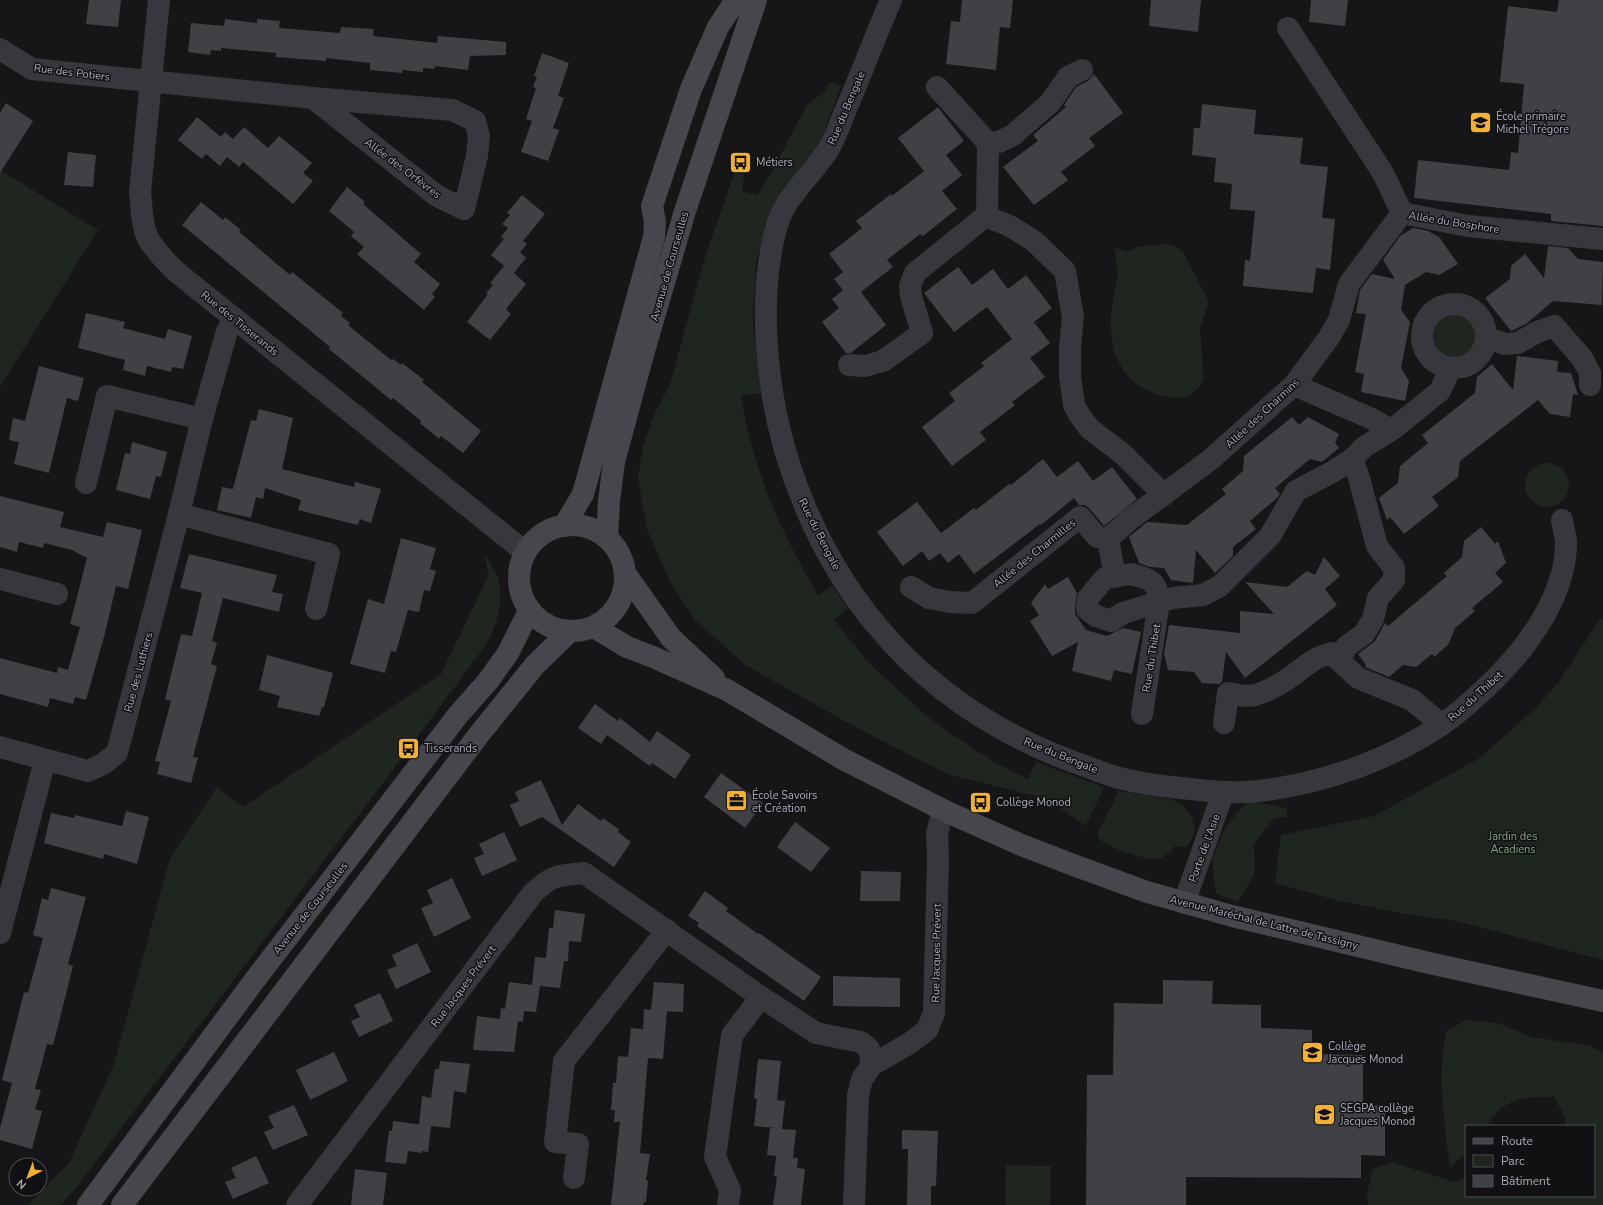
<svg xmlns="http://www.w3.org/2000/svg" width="1603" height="1205" viewBox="0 0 1603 1205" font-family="'Nunito Sans',sans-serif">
  <rect width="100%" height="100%" fill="#161618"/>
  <g fill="#1e261f">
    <path d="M 829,82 L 841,86 L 819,146 L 786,188 L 756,259 L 753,325 L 761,393 L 741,396 C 752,467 781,533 818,595 L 832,586 L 848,608 L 834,620 L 870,664 L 920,710 L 947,731 L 994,762 L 1028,779 L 1036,762 L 1104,787 L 1086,826 L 1047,799 L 947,774 L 848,723 L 745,665 L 694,619 L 671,583 L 647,530 L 638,478 L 643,446 L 655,413 L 670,384 L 706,254 L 735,172 L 744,175 L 742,191 L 757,195 L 770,175 L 807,105 L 825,91 Z"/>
    <path d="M 0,170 L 98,230 L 0,387 Z"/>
    <path d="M 1169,244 L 1174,245 L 1183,252 L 1209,302 L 1200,328 L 1204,380 C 1200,385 1196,391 1192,394 C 1185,399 1166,398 1159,395 C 1118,383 1107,345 1112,306 C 1113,297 1116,288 1117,279 C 1118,269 1116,258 1115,248 L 1128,252 L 1136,247 Z"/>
    <circle cx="1455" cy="337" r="26"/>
    <circle cx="1547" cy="485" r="22"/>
    <path d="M 485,554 C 489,562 496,570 498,579 C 504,600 497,626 486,645 L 383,783 L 79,1184 L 61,1205 L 28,1205 L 69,1163 L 114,1064 L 170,858 L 217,787 L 243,807 L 441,674 L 485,583 L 488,575 Z"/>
    <path d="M 1600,619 L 1603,619 L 1603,960 L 1456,921 L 1405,914 L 1336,900 L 1275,883 L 1281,835 L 1374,816 L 1478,759 L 1534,710 L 1558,683 Z"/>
    <path d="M 1119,791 L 1171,799 L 1184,806 L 1192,817 L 1195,832 L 1187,847 L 1175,846 C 1171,850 1166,856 1161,858 C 1147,862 1110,848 1099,839 L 1097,834 Z"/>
    <path d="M 1248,801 L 1287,808 L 1287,817 L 1274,818 L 1254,844 L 1255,873 L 1238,902 L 1216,894 L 1212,859 L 1226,826 Z"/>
    <path d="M 1467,1020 L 1498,1023 L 1532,1037 L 1591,1046 L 1603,1053 L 1603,1205 L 1368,1205 L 1367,1193 L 1373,1169 L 1392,1162 L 1454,1182 L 1466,1178 L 1466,1196 L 1594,1196 L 1594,1126 L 1565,1126 L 1565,1117 L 1554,1097 C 1527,1096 1500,1099 1487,1126 L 1466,1126 L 1466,1154 L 1450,1167 C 1444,1122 1436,1074 1447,1030 Z"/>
    <path d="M 1006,1165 L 1051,1166 L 1050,1205 L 1005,1205 Z"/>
  </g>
  <g fill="#404145">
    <path d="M 89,0 L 121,0 L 118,27 L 86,24 Z"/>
    <path d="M 962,0 L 1013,0 L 1010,28 L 1000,27 L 996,70 L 946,64 L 951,21 L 960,22 Z"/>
    <path d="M 1151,0 L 1201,0 L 1198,32 L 1149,26 Z"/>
    <path d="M 1311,0 L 1348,0 L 1345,26 L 1309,22 Z"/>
    <path d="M 1559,0 L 1603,0 L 1603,226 L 1551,221 L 1551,214 L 1414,198 L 1418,160 L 1509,170 L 1511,152 L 1518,153 L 1524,84 L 1500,82 L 1508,6 L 1557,12 Z"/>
    <path d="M 225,19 L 257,23 L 257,19 L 280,21 L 279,28 L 340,33 L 341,27 L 374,29 L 373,36 L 437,43 L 438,36 L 506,42 L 506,55 L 470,56 L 468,70 L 435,66 L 435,69 L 423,68 L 423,72 L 402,70 L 402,73 L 370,70 L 370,63 L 326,58 L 326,61 L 276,57 L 276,53 L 221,48 L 221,51 L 211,50 L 210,55 L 188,52 L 191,23 L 224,26 Z"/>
    <path d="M 542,53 L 569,63 L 558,96 L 564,98 L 553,128 L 559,130 L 548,161 L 521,152 L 532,121 L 526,119 L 536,88 L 533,87 L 537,77 L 534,76 Z"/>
    <path d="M 1094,74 L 1123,113 L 1089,138 L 1095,146 L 1061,172 L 1068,180 L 1034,205 L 1003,167 L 1038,141 L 1033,135 L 1066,107 L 1064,105 L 1076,87 L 1088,81 Z"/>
    <path d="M 6,103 L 33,121 L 0,173 L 0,113 Z"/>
    <path d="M 1202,104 L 1256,110 L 1254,134 L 1303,138 L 1300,164 L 1328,167 L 1322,218 L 1335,219 L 1330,270 L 1316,268 L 1313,293 L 1243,286 L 1245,260 L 1250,261 L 1255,211 L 1230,209 L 1232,184 L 1214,182 L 1216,158 L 1192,155 L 1194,128 L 1200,128 Z"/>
    <path d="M 938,107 L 964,141 L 946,155 L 962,175 L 942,191 L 957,209 L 923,236 L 920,234 L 887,260 L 893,267 L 861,292 L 886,325 L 851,353 L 846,353 L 822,322 L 839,308 L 832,299 L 843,290 L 834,279 L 843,272 L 829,254 L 862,228 L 856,221 L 891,194 L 892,196 L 924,171 L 898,138 Z"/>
    <path d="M 197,117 L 221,137 L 225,132 L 233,139 L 244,127 L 268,148 L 279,136 L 312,163 L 303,173 L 313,181 L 293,204 L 243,162 L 239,167 L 227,157 L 220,166 L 206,154 L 202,159 L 178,140 Z"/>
    <path d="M 68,152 L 96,155 L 93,187 L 64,185 Z"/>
    <path d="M 347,187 L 365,202 L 363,204 L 421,254 L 414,262 L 440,284 L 432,294 L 435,297 L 424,310 L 357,254 L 364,247 L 351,236 L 354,232 L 329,211 Z"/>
    <path d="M 522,195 L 545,214 L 523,241 L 527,244 L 520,252 L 526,258 L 514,273 L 526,284 L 506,309 L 511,314 L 490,340 L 467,322 L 488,294 L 486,293 L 493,285 L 490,283 L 504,266 L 491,255 L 504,239 L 501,237 L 508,228 L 502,224 L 510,215 L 507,213 Z"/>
    <path d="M 201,202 L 223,220 L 225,217 L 241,230 L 239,232 L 290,275 L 292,272 L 343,313 L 341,316 L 350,323 L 348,325 L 391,360 L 393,359 L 401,365 L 402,363 L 424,380 L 422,382 L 481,431 L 463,453 L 441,436 L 439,439 L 420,423 L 421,421 L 393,398 L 391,400 L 329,349 L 330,347 L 182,225 Z"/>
    <path d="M 1413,228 L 1428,231 L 1439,237 L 1458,264 L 1439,275 L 1426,272 L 1405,285 L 1401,310 L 1410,322 L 1401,368 L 1409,381 L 1405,401 L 1361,392 L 1364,374 L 1355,372 L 1366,314 L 1356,313 L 1360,290 L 1372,274 L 1395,279 L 1383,260 L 1400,236 Z"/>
    <path d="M 1548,246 L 1568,248 L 1578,259 L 1603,262 L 1602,305 L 1553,301 L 1526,324 L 1511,331 L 1485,298 L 1510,279 L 1511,266 L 1525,254 L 1544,278 Z"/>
    <path d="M 958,267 L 972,285 L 993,269 L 1008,289 L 1026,275 L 1052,308 L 1034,322 L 1050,343 L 1030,358 L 1045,377 L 1012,402 L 1015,405 L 980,432 L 986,440 L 952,466 L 922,427 L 955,401 L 949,393 L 984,366 L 981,363 L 1012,339 L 987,307 L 954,332 L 924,293 Z"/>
    <path d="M 86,313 L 125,322 L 123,328 L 165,339 L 168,329 L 192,336 L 183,369 L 172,367 L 171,372 L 147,366 L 145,376 L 123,370 L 125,360 L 78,348 Z"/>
    <path d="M 1517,356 L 1558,361 L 1557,372 L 1571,373 L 1578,395 L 1573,394 L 1570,417 L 1550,414 L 1538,400 L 1460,461 L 1458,477 L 1432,497 L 1439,506 L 1404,534 L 1390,517 L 1387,520 L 1379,498 L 1398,483 L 1400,466 L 1428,443 L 1422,435 L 1475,393 L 1477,377 L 1492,364 L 1513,390 Z"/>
    <path d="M 39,366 L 84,378 L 78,401 L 67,398 L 49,473 L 14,464 L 19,442 L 9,440 L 13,418 L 25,421 Z"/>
    <path d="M 259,409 L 293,418 L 282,469 L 354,487 L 355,482 L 381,489 L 371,523 L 360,519 L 358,525 L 298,510 L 301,500 L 265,488 L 263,499 L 256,497 L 251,518 L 217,510 L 222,487 L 233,489 L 251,420 L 256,421 Z"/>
    <path d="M 1292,417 L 1299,425 L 1308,417 L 1339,434 L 1335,443 L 1339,448 L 1322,462 L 1310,459 L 1275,488 L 1280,494 L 1277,498 L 1250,521 L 1256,529 L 1233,547 L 1233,556 L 1215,573 L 1196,550 L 1193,583 L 1171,580 L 1164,568 L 1150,567 L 1139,563 L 1129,537 L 1147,522 L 1187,525 L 1226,494 L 1222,489 L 1243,471 L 1244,456 Z"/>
    <path d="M 132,442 L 167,452 L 161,477 L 156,476 L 150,499 L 116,490 L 125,453 L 130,454 Z"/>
    <path d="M 1043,459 L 1057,477 L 1078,461 L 1093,481 L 1112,467 L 1137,499 L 1104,526 L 1090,509 L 1085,505 L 1079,505 L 1074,498 L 1041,525 L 1040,524 L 974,574 L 959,554 L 948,563 L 940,553 L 929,561 L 922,551 L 903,566 L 877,532 L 917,502 L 941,533 L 974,508 L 976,510 L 1009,484 L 1011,485 Z"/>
    <path d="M 0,496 L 64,512 L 60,527 L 103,537 L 107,522 L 142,530 L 128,589 L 116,586 L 105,633 L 86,700 L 75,697 L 73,704 L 50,698 L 48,707 L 0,694 L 0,658 L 57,673 L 58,667 L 68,670 L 80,627 L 70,624 L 87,558 L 72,550 L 44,543 L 43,548 L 19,542 L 17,552 L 0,547 Z"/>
    <path d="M 1481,527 L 1495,544 L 1498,541 L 1506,563 L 1495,573 L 1503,582 L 1472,608 L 1475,611 L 1455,628 L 1448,645 L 1434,657 L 1432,654 L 1416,667 L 1403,665 L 1389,677 L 1365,667 L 1366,665 L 1358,654 L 1375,641 L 1385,623 L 1388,626 L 1447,576 L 1444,573 L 1462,557 L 1464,541 Z"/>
    <path d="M 401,538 L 436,548 L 430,569 L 436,571 L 430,591 L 424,590 L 419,612 L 408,610 L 396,652 L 391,651 L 385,673 L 350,664 L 368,599 L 384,604 Z"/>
    <path d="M 189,554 L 277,575 L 272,592 L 283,594 L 279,612 L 223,598 L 212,641 L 217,643 L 211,664 L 217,666 L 193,757 L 198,758 L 191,783 L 157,774 L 160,762 L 155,761 L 171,701 L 165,699 L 181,634 L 192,636 L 202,593 L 180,588 Z"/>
    <path d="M 1324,557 L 1340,576 L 1325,589 L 1337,605 L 1245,678 L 1226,652 L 1222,682 L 1219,684 L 1202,683 L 1194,672 L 1168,670 L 1164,654 L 1169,625 L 1240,633 L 1240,611 L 1274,614 L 1245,582 L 1287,587 L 1307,571 L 1315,575 Z"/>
    <path d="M 1068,577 L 1077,593 L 1075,608 L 1075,614 L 1086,630 L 1107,636 L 1123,628 L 1141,632 L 1132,674 L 1114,670 L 1111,681 L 1072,671 L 1078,642 L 1052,656 L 1030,621 L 1039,615 L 1031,603 L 1045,584 L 1048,589 Z"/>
    <path d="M 267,655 L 333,673 L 324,707 L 322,707 L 319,716 L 277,707 L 280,696 L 259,690 Z"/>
    <path d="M 595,704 L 618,721 L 620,718 L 650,742 L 657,731 L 691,755 L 675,779 L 652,763 L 650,766 L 607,735 L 601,744 L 578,728 Z"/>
    <path d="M 721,773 L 763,803 L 745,828 L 704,797 Z"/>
    <path d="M 541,780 L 562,825 L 578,804 L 601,821 L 603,818 L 611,824 L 619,829 L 618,832 L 631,842 L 614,867 L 542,817 L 520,827 L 510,805 L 519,801 L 515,792 Z"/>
    <path d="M 126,811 L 149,817 L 137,864 L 104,854 L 103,859 L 44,843 L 51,813 L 74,818 L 75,815 L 122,826 Z"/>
    <path d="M 795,822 L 830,848 L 811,872 L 777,847 Z"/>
    <path d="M 504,832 L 517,860 L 482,876 L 474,858 L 484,854 L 479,844 Z"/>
    <path d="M 861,871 L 901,872 L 900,901 L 860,901 Z"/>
    <path d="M 452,878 L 471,918 L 434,937 L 421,908 L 433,903 L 427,890 Z"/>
    <path d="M 51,888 L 86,897 L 68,964 L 73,966 L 58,1026 L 53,1045 L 47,1044 L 35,1089 L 41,1090 L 35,1109 L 42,1111 L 32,1149 L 0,1140 L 0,1128 L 12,1083 L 2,1080 L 24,992 L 28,993 L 43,938 L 33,935 L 42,898 L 48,900 Z"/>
    <path d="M 705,891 L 728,908 L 726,911 L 758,934 L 759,933 L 821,977 L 804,1001 L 697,926 L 699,923 L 688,916 Z"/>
    <path d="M 555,910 L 585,914 L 581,942 L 569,941 L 568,961 L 564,961 L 560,988 L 540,986 L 536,1012 L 524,1011 L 523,1022 L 518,1021 L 514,1052 L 473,1050 L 477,1016 L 500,1019 L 501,1008 L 505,1009 L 509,982 L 532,985 L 535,957 L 546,958 L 549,928 L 553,928 Z"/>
    <path d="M 417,943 L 431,972 L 396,989 L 387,970 L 397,966 L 392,955 Z"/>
    <path d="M 833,976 L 900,978 L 900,1007 L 833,1006 Z"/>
    <path d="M 1163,980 L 1213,981 L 1212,1004 L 1261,1005 L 1261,1028 L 1312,1030 L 1312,1054 L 1363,1055 L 1363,1105 L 1385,1106 L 1385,1156 L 1361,1155 L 1361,1178 L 1186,1177 L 1186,1205 L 1086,1205 L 1087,1075 L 1113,1075 L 1114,1003 L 1163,1004 Z"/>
    <path d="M 654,982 L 684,984 L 683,1012 L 661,1011 L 667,1011 L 663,1059 L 648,1058 L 640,1153 L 650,1154 L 646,1180 L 648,1181 L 646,1202 L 644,1202 L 643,1205 L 611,1205 L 620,1122 L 614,1122 L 615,1110 L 611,1110 L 613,1083 L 616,1083 L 618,1056 L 628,1057 L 631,1028 L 643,1029 L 644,1009 L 651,1010 Z"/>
    <path d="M 380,993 L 393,1021 L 359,1037 L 351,1021 L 360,1017 L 354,1005 Z"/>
    <path d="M 334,1052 L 348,1081 L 310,1100 L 296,1070 Z"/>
    <path d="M 758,1059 L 781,1061 L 777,1100 L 785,1101 L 782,1129 L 796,1130 L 793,1158 L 798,1158 L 797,1168 L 805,1169 L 801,1205 L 773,1205 L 777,1177 L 774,1176 L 776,1156 L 767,1155 L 770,1128 L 776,1128 L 754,1126 L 757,1099 L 754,1098 Z"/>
    <path d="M 440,1061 L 470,1064 L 466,1093 L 454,1091 L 450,1128 L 419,1125 L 422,1096 L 431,1098 L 435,1069 L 439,1069 Z"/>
    <path d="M 294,1105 L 308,1135 L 273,1150 L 264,1132 L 274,1128 L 268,1116 Z"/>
    <path d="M 393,1121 L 431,1126 L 428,1152 L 422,1151 L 422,1153 L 408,1151 L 406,1164 L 385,1162 L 389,1131 L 392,1131 Z"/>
    <path d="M 902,1130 L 938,1131 L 936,1186 L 931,1186 L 931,1205 L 907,1205 L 908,1149 L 902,1149 Z"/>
    <path d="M 256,1156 L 269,1183 L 233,1199 L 225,1182 L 236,1178 L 231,1168 Z"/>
    <path d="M 355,1169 L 387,1173 L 383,1205 L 351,1205 Z"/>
  </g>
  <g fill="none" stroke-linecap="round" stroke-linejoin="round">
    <g stroke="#37383d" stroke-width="22">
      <path d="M 159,0 L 140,192 C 142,206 141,225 148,238 C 154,250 165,260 174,270 L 525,552"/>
      <path d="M 891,0 C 875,36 862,73 846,109 C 841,121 837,133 831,145 C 814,175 784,195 776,229 C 763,277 764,329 770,377 C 781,466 820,558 877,626 C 931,691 1003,737 1082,765 C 1094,769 1107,775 1119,778 C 1139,783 1160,786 1181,788 C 1207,791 1233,794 1259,791 C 1325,783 1394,759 1448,720 C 1465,708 1480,693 1495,679 C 1529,645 1566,594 1566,543 C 1566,536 1563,528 1562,520"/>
      <path d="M 1288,28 L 1383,173 L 1402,213"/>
      <path d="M 0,49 L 32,69 L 313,98 L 437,196 L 464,209 L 477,156 L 479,136 L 475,121 L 452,110 L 313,98"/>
      <path d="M 937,87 L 988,143 L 999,142 L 1013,135 L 1050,103 L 1068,77 L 1082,70"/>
      <path d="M 988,143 L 987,215 L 995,220 L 1008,225 L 1034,241 L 1065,271 L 1073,317 L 1070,347 L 1070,376 L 1074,405 L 1080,416 L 1090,429 L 1124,455 L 1164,495"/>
      <path d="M 1402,213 L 1468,226 L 1603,239"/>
      <circle cx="1454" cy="336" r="32"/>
      <path d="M 1487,338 L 1505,344 L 1518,343 L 1537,332 L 1554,326 L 1582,358 L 1590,373 L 1590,385"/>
      <path d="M 849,365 L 865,366 L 883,361 L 922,333 L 911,296 L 910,286 L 915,273 L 987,215"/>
      <path d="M 1294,385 L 1370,418 L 1391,430"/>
      <path d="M 86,483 L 107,396 L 202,419"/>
      <path d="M 179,514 L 329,554 L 316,609"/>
      <path d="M 1108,539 L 1115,577"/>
      <path d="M 1131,574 C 1150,579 1158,581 1159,602 L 1123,613 L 1111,621 L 1096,616 L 1087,609 L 1088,598 L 1105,578 Z"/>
      <path d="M 0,579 L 57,594"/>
      <path d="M 911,587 L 929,598 L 950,602 L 972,603 L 1080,517 L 1097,537 L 1108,539 L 1129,520 L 1210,460 L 1294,385 L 1330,336 L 1339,320 L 1349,284 L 1402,213"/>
      <path d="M 1331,653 L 1358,678 L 1412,700 L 1442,725"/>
      <path d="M 1142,714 L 1159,602 L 1173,598 L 1203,595 L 1220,586 L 1270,536 L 1296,491 L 1334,471 L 1352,459 L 1364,447 L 1393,429 L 1440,391 L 1450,369"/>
      <path d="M 1224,723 L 1228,693 C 1236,695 1247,697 1255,695 C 1269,691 1284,682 1296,673 C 1309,663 1321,652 1339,654 L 1344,651 L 1347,646 L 1364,634 L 1373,619 L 1378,598 L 1394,580 L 1394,568 L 1377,546 L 1359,478 L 1352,459"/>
      <path d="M 0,747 L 88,771 L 103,764 L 117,753 L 179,514 L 202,419 L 227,331 L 234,319"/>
      <path d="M 1184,903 L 1223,793"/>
      <path d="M 0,933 L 45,760"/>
      <path d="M 872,1065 L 910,1043 L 927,1030 L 934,1013 L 938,859 L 937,833 L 943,810"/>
      <path d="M 574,1178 L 578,1144 L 555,1142 L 564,1061 L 667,930"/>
      <path d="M 297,1205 L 533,893 C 552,875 558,875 584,873 L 761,997 L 816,1033 L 861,1042 L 869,1049 L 872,1065 L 862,1079 L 858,1096 L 854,1205"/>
      <path d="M 728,1205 L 730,1190 L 715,1157 L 732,1035 L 761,997"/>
    </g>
    <g stroke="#45474d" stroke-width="22">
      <circle cx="572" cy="578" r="53"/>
      <path d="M 564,526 L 583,494 L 654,237 L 655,222 L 652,206 L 691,89 L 718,27 L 736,0"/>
      <path d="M 607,538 L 609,501 L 614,462 L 644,351 L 685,211 L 756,0"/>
      <path d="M 625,573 L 671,638 L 714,678"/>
      <path d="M 594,627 L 627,647 L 653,657 L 727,690 L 843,759 L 943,810 L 1019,844 L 1068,863 L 1147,892 L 1232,916 L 1429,963 L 1603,1001"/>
      <path d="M 88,1205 L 254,981 L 415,771 L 458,715 L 488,681 L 508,653 L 529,611"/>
      <path d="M 122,1205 L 481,732 L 535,665 L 569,632"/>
    </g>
  </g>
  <defs>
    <symbol id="school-square" viewBox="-11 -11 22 22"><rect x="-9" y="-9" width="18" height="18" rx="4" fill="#f2b134" stroke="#111113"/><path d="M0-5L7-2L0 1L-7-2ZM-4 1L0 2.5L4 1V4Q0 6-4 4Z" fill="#111"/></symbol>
    <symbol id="bus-square" viewBox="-11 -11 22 22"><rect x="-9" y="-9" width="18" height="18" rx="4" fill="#f2b134" stroke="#111113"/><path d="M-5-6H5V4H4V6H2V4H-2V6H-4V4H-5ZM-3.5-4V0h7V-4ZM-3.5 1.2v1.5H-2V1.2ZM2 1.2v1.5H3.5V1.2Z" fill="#111"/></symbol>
    <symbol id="office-square" viewBox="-11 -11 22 22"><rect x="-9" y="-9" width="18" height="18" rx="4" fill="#f2b134" stroke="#111113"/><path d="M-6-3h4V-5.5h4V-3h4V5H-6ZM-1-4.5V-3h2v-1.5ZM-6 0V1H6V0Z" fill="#111"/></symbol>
  </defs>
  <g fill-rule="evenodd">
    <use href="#school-square" x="1468" y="110" width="25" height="25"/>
    <use href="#bus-square" x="728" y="150" width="25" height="25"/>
    <use href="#bus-square" x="396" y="736" width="25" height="25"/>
    <use href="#office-square" x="724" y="788" width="25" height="25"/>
    <use href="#bus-square" x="968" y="790" width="25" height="25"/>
    <use href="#school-square" x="1300" y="1040" width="25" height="25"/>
    <use href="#school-square" x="1312" y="1102" width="25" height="25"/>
  </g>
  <g text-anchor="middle" stroke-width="3" stroke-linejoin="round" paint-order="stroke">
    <g font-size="11" fill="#a8adb8" stroke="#111113">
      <text transform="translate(72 72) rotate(7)" y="4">Rue des Potiers</text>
      <text transform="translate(846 108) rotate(-67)" y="4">Rue du Bengale</text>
      <text transform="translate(403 168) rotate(37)" y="4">Allée des Orfèvres</text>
      <text transform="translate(1454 222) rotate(9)" y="4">Allée du Bosphore</text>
      <text transform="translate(669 266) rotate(-74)" y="4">Avenue de Courseulles</text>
      <text transform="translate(240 323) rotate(39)" y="4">Rue des Tisserands</text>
      <text transform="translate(1262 413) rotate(-43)" y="4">Allée des Charmins</text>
      <text transform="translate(820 534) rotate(63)" y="4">Rue du Bengale</text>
      <text transform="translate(1034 553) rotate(-39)" y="4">Allée des Charmilles</text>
      <text transform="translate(1151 658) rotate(-81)" y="4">Rue du Thibet</text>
      <text transform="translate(138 672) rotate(-75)" y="4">Rue des Luthiers</text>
      <text transform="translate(1475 696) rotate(-42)" y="4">Rue du Thibet</text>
      <text transform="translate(1061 755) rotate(22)" y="4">Rue du Bengale</text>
      <text transform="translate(1204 848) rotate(-70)" y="4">Porte de l'Asie</text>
      <text transform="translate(310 908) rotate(-52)" y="4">Avenue de Courseulles</text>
      <text transform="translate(1264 922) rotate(14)" y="4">Avenue Maréchal de Lattre de Tassigny</text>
      <text transform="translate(936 953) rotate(-89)" y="4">Rue Jacques Prévert</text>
      <text transform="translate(463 986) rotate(-53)" y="4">Rue Jacques Prévert</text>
    </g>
    <g font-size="11" fill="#a8adb8" stroke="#111113" text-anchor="start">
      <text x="1496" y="120">École primaire<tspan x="1496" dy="13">Michel Trégore</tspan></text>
      <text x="756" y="166">Métiers</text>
      <text x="424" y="752">Tisserands</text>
      <text x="752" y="799">École Savoirs<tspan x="752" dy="13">et Création</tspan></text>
      <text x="996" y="806">Collège Monod</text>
      <text x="1328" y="1050">Collège<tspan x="1328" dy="13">Jacques Monod</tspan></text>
      <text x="1340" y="1112">SEGPA collège<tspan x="1340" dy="13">Jacques Monod</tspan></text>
    </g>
    <g font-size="11" fill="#7fa381" stroke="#111113">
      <text x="1513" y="840">Jardin des<tspan x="1513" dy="13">Acadiens</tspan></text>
    </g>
  </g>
  <rect x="1465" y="1125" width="130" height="72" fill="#111113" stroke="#4d4f55"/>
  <rect x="1473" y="1138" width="20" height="6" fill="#45474d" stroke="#4d4f55"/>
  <text x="1501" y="1145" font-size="12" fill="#a8adb8">Route</text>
  <rect x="1473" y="1155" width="20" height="12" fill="#1e261f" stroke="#4d4f55"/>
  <text x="1501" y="1165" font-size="12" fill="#a8adb8">Parc</text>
  <rect x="1473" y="1175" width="20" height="12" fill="#404145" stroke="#4d4f55"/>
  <text x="1501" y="1185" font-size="12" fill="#a8adb8">Bâtiment</text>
  <g transform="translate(28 1177) rotate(222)"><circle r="19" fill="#111113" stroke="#4d4f55"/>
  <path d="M0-3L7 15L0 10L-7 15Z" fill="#f2b134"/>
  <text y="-6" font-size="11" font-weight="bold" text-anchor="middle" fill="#a8adb8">N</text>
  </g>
</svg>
